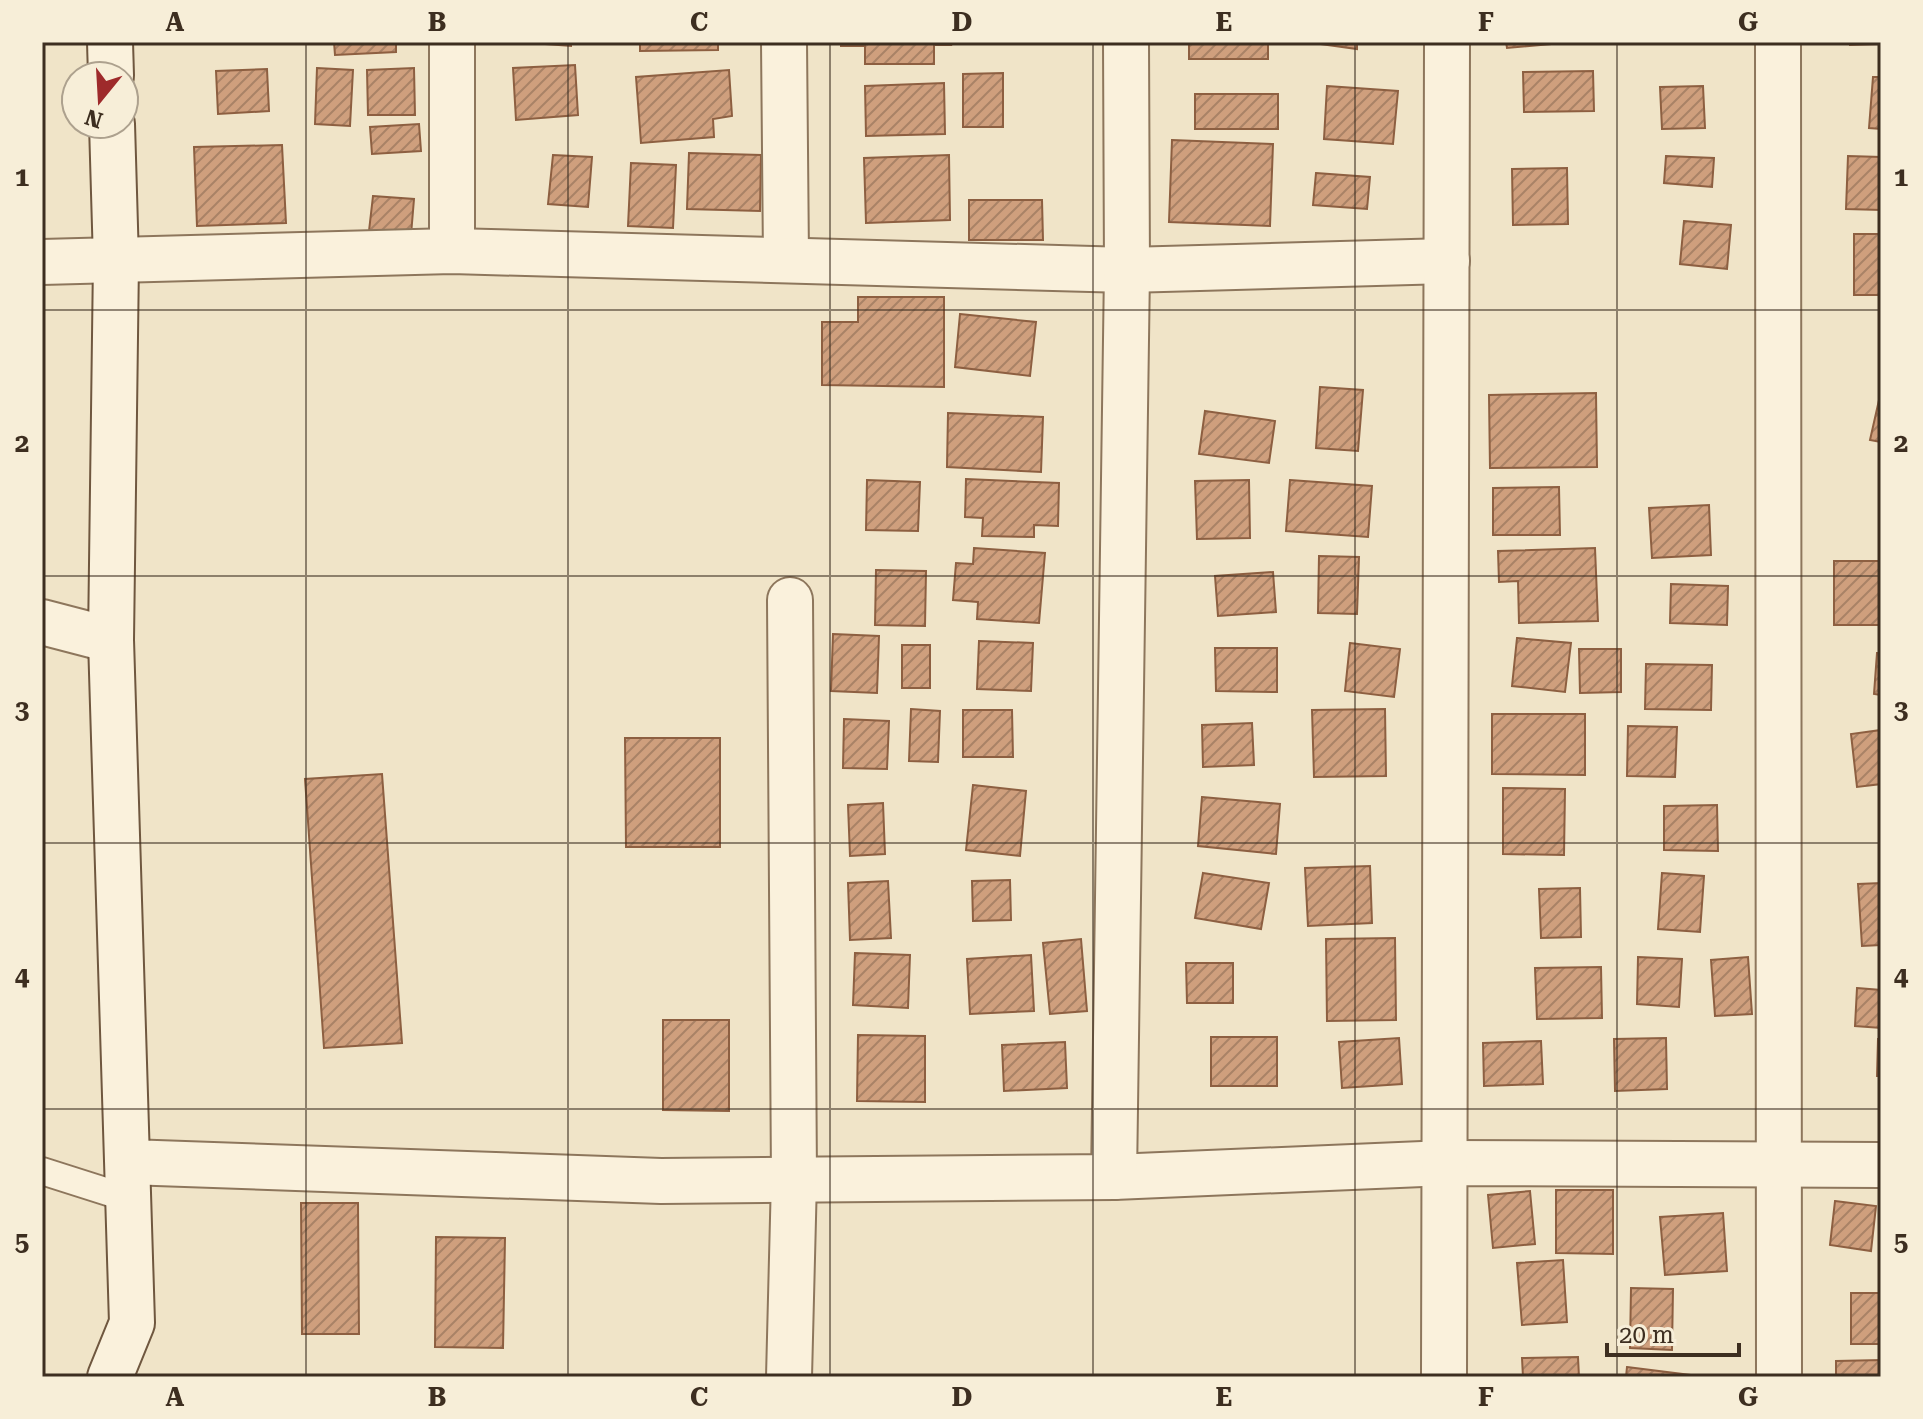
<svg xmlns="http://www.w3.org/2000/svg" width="1923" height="1419" viewBox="0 0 1923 1419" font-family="'Roboto Serif',serif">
  <defs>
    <pattern id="building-hatch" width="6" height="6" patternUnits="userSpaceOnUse" patternTransform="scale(2)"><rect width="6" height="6" fill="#cf9f7d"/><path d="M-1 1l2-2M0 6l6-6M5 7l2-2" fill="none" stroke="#a98266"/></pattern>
  </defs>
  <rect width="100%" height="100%" fill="#f0e4c8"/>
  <g fill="url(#building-hatch)" stroke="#8d5f41" stroke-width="2">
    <path d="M 334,42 L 396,42 L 396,52 L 335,55 Z"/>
    <path d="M 518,42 L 571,42 L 571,46 Z"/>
    <path d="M 640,42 L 718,42 L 718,50 L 640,51 Z"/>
    <path d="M 841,42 L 950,42 L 951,45 L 934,45 L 934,64 L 865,64 L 865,46 L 841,46 Z"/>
    <rect x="1189" y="42" width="79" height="17"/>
    <path d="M 1306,42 L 1357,42 L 1357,49 Z"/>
    <path d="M 1506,42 L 1562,42 L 1562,43 L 1507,48 Z"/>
    <path d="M 1850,42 L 1881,42 L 1881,44 L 1850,45 Z"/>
    <path d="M 575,65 L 578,115 L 516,120 L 513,68 Z"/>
    <path d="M 317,68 L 353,70 L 350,126 L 315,124 Z"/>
    <path d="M 414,68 L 415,115 L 368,115 L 367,70 Z"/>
    <path d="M 267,69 L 269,111 L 218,114 L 216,71 Z"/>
    <path d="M 729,70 L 732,116 L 713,119 L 714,137 L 641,143 L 636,77 Z"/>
    <path d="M 1593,71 L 1594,111 L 1524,112 L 1523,72 Z"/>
    <path d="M 1003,73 L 1003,127 L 963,127 L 963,74 Z"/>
    <path d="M 1873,77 L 1881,77 L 1881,129 L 1869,128 Z"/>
    <path d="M 944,83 L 945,134 L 866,136 L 865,86 Z"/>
    <path d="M 1327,86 L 1398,91 L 1393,144 L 1324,139 Z"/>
    <path d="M 1703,86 L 1705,128 L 1662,129 L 1660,87 Z"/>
    <rect x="1195" y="94" width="83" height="35"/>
    <path d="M 419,124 L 421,151 L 372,154 L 370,127 Z"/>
    <path d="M 1172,140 L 1273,144 L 1270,226 L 1169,222 Z"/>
    <path d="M 282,145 L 286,223 L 197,226 L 194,147 Z"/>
    <path d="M 689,153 L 761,155 L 760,211 L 687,209 Z"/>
    <path d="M 553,155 L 592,157 L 588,207 L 548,204 Z"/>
    <path d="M 949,155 L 950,220 L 866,223 L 864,158 Z"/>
    <path d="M 1666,156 L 1714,158 L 1712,187 L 1664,183 Z"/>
    <path d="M 1848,156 L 1881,157 L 1881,210 L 1846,209 Z"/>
    <path d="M 631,163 L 676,165 L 673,228 L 628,226 Z"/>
    <path d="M 1567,168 L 1568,224 L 1513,225 L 1512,169 Z"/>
    <path d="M 1316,173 L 1370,177 L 1367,209 L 1313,205 Z"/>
    <path d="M 373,196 L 414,199 L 411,235 L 369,231 Z"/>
    <path d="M 969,200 L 1042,200 L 1043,240 L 969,240 Z"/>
    <path d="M 1684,221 L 1731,225 L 1727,269 L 1680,264 Z"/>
    <rect x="1854" y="234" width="27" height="61"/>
    <path d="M 858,297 L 944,297 L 944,387 L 822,385 L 822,322 L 858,322 Z"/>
    <path d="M 960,314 L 1036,322 L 1030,376 L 955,367 Z"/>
    <path d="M 1320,387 L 1363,390 L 1358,451 L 1316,448 Z"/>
    <path d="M 1596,393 L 1597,467 L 1490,468 L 1489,395 Z"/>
    <path d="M 1879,400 L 1881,400 L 1881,442 L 1870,440 Z"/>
    <path d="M 1205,411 L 1275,421 L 1269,463 L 1199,454 Z"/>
    <path d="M 948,413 L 1043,417 L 1041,472 L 947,467 Z"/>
    <path d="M 966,479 L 1059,483 L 1058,526 L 1034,525 L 1034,537 L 982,536 L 983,518 L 965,517 Z"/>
    <path d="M 867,480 L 920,482 L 918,531 L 866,530 Z"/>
    <path d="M 1249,480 L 1250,538 L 1197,539 L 1195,481 Z"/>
    <path d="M 1290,480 L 1372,486 L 1368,537 L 1286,531 Z"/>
    <path d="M 1559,487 L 1560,535 L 1493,535 L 1493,488 Z"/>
    <path d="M 1709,505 L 1711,555 L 1652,558 L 1649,508 Z"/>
    <path d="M 974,548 L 1045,553 L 1039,623 L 977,619 L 978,602 L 953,600 L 956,563 L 973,564 Z"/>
    <path d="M 1595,548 L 1598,621 L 1519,623 L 1518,581 L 1499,582 L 1498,551 Z"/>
    <path d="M 1319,556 L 1359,557 L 1357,614 L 1318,613 Z"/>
    <rect x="1834" y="561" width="47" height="64"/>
    <path d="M 876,570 L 926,571 L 925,626 L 875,625 Z"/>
    <path d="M 1273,572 L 1276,612 L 1218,616 L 1215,576 Z"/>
    <path d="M 1671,584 L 1728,586 L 1727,625 L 1670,623 Z"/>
    <path d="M 833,634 L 879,636 L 877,693 L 831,691 Z"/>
    <path d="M 1517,638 L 1571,643 L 1565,692 L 1512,686 Z"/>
    <path d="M 979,641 L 1033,643 L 1031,691 L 977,689 Z"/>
    <path d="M 1350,643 L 1400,649 L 1394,697 L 1345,691 Z"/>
    <rect x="902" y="645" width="28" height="43"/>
    <path d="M 1215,648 L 1277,648 L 1277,692 L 1216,691 Z"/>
    <path d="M 1579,649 L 1621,649 L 1621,692 L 1580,693 Z"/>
    <path d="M 1877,653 L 1881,653 L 1881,695 L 1874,694 Z"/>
    <path d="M 1646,664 L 1712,665 L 1711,710 L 1645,709 Z"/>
    <path d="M 911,709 L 940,711 L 938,762 L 909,761 Z"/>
    <path d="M 1385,709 L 1386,776 L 1314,777 L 1312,710 Z"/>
    <path d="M 963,710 L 1012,710 L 1013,757 L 963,757 Z"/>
    <path d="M 1492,714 L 1585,714 L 1585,775 L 1492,774 Z"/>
    <path d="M 844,719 L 889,721 L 887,769 L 843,768 Z"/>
    <path d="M 1252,723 L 1254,765 L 1203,767 L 1202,725 Z"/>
    <path d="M 1628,726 L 1677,727 L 1675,777 L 1627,776 Z"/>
    <path d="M 1881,730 L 1881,784 L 1857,787 L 1851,734 Z"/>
    <path d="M 625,738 L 720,738 L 720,847 L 626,847 Z"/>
    <path d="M 382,774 L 402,1043 L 324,1048 L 305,779 Z"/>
    <path d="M 973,785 L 1026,791 L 1020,856 L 966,850 Z"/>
    <path d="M 1503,788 L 1565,789 L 1564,855 L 1503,854 Z"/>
    <path d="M 1202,797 L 1280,804 L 1276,854 L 1198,846 Z"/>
    <path d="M 883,803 L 885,854 L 850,856 L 848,805 Z"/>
    <path d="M 1717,805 L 1718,851 L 1664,850 L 1664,806 Z"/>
    <path d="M 1370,866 L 1372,923 L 1308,926 L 1305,868 Z"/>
    <path d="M 1203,873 L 1269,883 L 1261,929 L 1195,918 Z"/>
    <path d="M 1662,873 L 1704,876 L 1700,932 L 1658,929 Z"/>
    <path d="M 1010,880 L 1011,920 L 973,921 L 972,881 Z"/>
    <path d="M 888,881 L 891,938 L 850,940 L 848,883 Z"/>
    <path d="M 1881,883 L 1881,945 L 1862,946 L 1858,884 Z"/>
    <path d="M 1580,888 L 1581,937 L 1541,938 L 1539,889 Z"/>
    <path d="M 1395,938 L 1396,1020 L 1327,1021 L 1326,939 Z"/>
    <path d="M 1081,939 L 1087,1011 L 1050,1014 L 1043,943 Z"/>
    <path d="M 855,953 L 910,955 L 908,1008 L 853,1005 Z"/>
    <path d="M 1031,955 L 1034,1011 L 970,1014 L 967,959 Z"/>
    <path d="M 1638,957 L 1682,959 L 1679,1007 L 1637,1004 Z"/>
    <path d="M 1748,957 L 1752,1014 L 1715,1016 L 1711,960 Z"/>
    <path d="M 1186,963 L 1233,963 L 1233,1003 L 1187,1003 Z"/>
    <path d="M 1601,967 L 1602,1018 L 1537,1019 L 1535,968 Z"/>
    <path d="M 1857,988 L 1881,990 L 1881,1028 L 1855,1026 Z"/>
    <path d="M 663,1020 L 729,1020 L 729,1111 L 663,1110 Z"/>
    <path d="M 858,1035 L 925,1036 L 925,1102 L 857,1101 Z"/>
    <rect x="1211" y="1037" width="66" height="49"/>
    <path d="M 1399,1038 L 1402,1084 L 1342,1088 L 1339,1042 Z"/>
    <path d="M 1666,1038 L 1667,1089 L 1615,1091 L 1614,1039 Z"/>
    <path d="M 1878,1039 L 1881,1039 L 1881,1076 L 1877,1076 Z"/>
    <path d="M 1541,1041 L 1543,1084 L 1484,1086 L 1483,1043 Z"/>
    <path d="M 1065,1042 L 1067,1088 L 1004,1091 L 1002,1045 Z"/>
    <path d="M 1556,1190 L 1613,1190 L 1613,1254 L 1556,1253 Z"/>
    <path d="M 1530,1191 L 1535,1244 L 1493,1248 L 1488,1195 Z"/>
    <path d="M 1835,1201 L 1876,1206 L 1871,1251 L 1830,1245 Z"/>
    <path d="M 301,1203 L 358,1203 L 359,1334 L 302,1334 Z"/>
    <path d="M 1723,1213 L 1727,1271 L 1665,1275 L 1660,1217 Z"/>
    <path d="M 436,1237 L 505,1238 L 503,1348 L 435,1347 Z"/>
    <path d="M 1563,1260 L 1567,1322 L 1522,1325 L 1517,1263 Z"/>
    <path d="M 1631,1288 L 1673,1289 L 1672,1350 L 1630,1348 Z"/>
    <rect x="1851" y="1293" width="30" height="51"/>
    <path d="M 1578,1357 L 1579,1377 L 1523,1377 L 1522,1358 Z"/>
    <path d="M 1881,1360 L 1881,1377 L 1836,1377 L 1836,1361 Z"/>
    <path d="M 1627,1367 L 1698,1376 L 1698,1377 L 1626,1377 Z"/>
  </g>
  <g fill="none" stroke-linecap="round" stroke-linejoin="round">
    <defs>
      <path id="lane" d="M 42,1171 L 130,1199"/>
      <g id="street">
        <path d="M 452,42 L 452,251"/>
        <path d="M 784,42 L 786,258"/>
        <path d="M 1778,42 L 1779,1377"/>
        <path d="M 42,262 L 452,251 L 1127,270 L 1447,261"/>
        <path d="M 42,622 L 111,640"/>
        <path d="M 128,1162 L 661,1181 L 1114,1177 L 1446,1163 L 1881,1165"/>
        <path d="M 1114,1177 L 1127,270 L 1126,42"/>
        <path d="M 789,1377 L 794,1179 L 790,600"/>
        <path d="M 1444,1377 L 1447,42"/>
      </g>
      <g id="secondary">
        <path d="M 110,42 L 111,76"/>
        <path d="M 110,1377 L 132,1323 L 111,640 L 116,261 L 112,124"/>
      </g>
    </defs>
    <use href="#lane" stroke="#8d765c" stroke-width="30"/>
    <use href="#street" stroke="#8d765c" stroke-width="48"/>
    <use href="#secondary" stroke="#6f573f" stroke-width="48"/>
    <use href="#lane" stroke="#faf1dc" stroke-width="26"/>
    <use href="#street" stroke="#faf1dc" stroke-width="44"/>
    <use href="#secondary" stroke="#faf1dc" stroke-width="44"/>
  </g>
  <path fill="none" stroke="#3d2e20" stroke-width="2" stroke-opacity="0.55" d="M 306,42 L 306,1377M 568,42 L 568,1377M 830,42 L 830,1377M 1093,42 L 1093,1377M 1355,42 L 1355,1377M 1617,42 L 1617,1377M 42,310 L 1881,310M 42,576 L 1881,576M 42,843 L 1881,843M 42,1109 L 1881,1109"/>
  <rect width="1923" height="1419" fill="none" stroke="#f7eed8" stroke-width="88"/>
  <g transform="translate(100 100) rotate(198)"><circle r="38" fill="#f7eed8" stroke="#ada18e" stroke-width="2"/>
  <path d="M0-6L14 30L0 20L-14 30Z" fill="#9e2a2b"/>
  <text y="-12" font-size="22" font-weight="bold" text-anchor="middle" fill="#3d2e20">N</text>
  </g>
  <path d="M1607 1343v12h132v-12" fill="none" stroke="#3d2e20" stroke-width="4"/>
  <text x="1619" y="1343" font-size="24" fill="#3d2e20" stroke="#f7eed8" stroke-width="6" paint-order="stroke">20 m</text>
  <rect x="44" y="44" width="1835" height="1331" fill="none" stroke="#3d2e20" stroke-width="3"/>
  <g font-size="26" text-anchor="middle" font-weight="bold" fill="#3d2e20">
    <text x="175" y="31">A</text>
    <text x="437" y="31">B</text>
    <text x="699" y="31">C</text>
    <text x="962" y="31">D</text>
    <text x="1224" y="31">E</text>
    <text x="1486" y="31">F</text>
    <text x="1748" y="31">G</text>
    <text x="22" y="186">1</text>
    <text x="1901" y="186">1</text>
    <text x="22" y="452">2</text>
    <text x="1901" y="452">2</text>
    <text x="22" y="719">3</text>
    <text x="1901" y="719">3</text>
    <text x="22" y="985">4</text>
    <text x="1901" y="985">4</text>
    <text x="22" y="1251">5</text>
    <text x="1901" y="1251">5</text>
    <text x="175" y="1406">A</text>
    <text x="437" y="1406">B</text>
    <text x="699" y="1406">C</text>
    <text x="962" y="1406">D</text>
    <text x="1224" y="1406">E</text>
    <text x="1486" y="1406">F</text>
    <text x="1748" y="1406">G</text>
  </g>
</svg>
